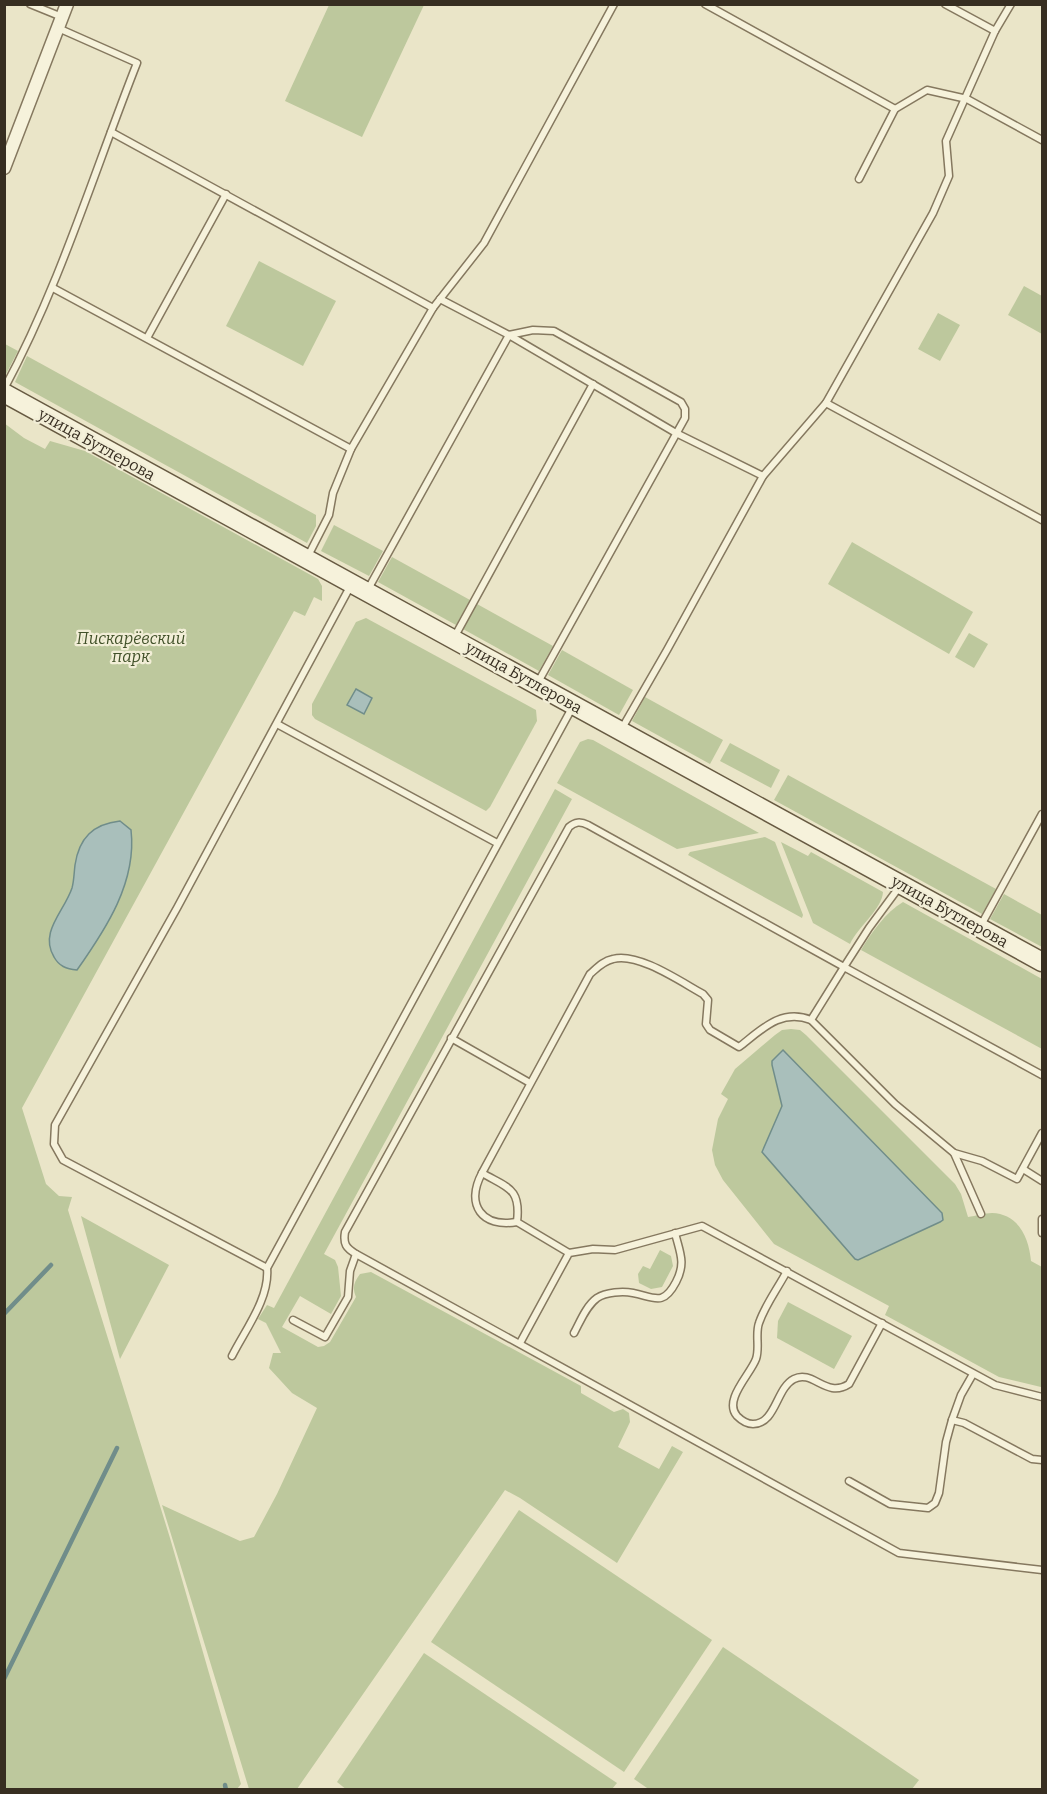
<svg xmlns="http://www.w3.org/2000/svg" width="1047" height="1794" viewBox="0 0 1047 1794" font-family="Bitter,serif">
  <rect width="100%" height="100%" fill="#eae5c8"/>
  <g fill="#bdc89d">
    <path d="M 329,5 L 424,5 L 362,137 L 285,101 Z"/>
    <path d="M 259,261 L 336,301 L 303,366 L 226,326 Z"/>
    <path d="M 1024,286 L 1042,296 L 1042,334 L 1008,315 Z"/>
    <path d="M 938,313 L 960,325 L 940,361 L 918,349 Z"/>
    <path d="M 5,344 L 18,351 L 5,376 Z"/>
    <path d="M 27,356 L 316,515 L 316,526 L 307,543 L 15,382 Z"/>
    <path d="M 4,423 L 24,438 L 45,449 L 50,441 L 85,451 L 318,579 L 322,586 L 322,601 L 314,597 L 305,616 L 294,611 L 22,1108 L 46,1184 L 59,1196 L 72,1197 L 68,1210 L 170,1538 L 241,1784 L 237,1789 L 5,1789 Z"/>
    <path d="M 334,525 L 383,551 L 369,576 L 321,551 Z"/>
    <path d="M 852,542 L 973,612 L 949,654 L 828,584 Z"/>
    <path d="M 392,557 L 470,600 L 456,625 L 378,582 Z"/>
    <path d="M 477,604 L 553,646 L 539,671 L 463,629 Z"/>
    <path d="M 366,618 L 536,710 L 537,721 L 490,807 L 486,811 L 315,719 L 312,715 L 312,704 L 356,622 Z"/>
    <path d="M 969,633 L 988,644 L 974,668 L 955,657 Z"/>
    <path d="M 562,650 L 633,690 L 619,715 L 548,675 Z"/>
    <path d="M 645,697 L 723,740 L 710,764 L 632,721 Z"/>
    <path d="M 588,739 L 593,740 L 759,833 L 677,849 L 557,783 L 580,742 Z"/>
    <path d="M 730,743 L 780,770 L 771,788 L 720,761 Z"/>
    <path d="M 788,775 L 996,889 L 982,914 L 774,800 Z"/>
    <path d="M 555,789 L 572,799 L 324,1254 L 335,1260 L 338,1267 L 341,1296 L 331,1314 L 300,1296 L 282,1327 L 318,1347 L 324,1346 L 330,1342 L 356,1297 C 352,1288 354,1282 360,1274 L 371,1272 L 581,1386 L 581,1393 L 614,1412 L 623,1409 L 629,1413 L 630,1422 L 618,1447 L 659,1469 L 672,1446 L 683,1452 L 617,1563 L 520,1498 L 505,1490 L 297,1789 L 249,1789 L 162,1505 L 240,1541 L 254,1537 L 277,1494 L 317,1408 L 292,1393 L 269,1368 L 273,1353 L 281,1353 L 266,1323 L 258,1319 L 267,1305 L 274,1308 Z"/>
    <path d="M 765,837 L 775,842 L 803,915 L 802,918 L 688,855 L 690,852 Z"/>
    <path d="M 781,842 L 808,856 L 811,852 L 883,892 C 882,909 858,927 850,944 L 813,923 Z"/>
    <path d="M 1004,894 L 1042,915 L 1042,947 L 990,919 Z"/>
    <path d="M 903,902 L 1042,979 L 1042,1049 L 861,950 C 871,933 886,912 903,902 Z"/>
    <path d="M 791,1029 L 800,1030 L 806,1035 L 955,1184 L 961,1194 L 968,1217 C 976,1216 985,1213 992,1213 C 1019,1214 1029,1238 1031,1261 L 1042,1267 L 1041,1387 L 999,1377 L 885,1315 L 889,1306 L 774,1244 L 723,1180 L 715,1165 L 712,1150 L 718,1119 L 728,1099 L 721,1094 L 735,1069 L 775,1035 L 782,1030 Z"/>
    <path d="M 81,1216 L 169,1265 L 120,1359 Z"/>
    <path d="M 660,1250 L 671,1256 L 673,1266 L 662,1287 L 651,1289 L 639,1283 L 638,1274 L 643,1266 L 650,1269 Z"/>
    <path d="M 788,1302 L 852,1336 L 834,1369 L 777,1338 L 778,1321 Z"/>
    <path d="M 519,1510 L 712,1640 L 624,1772 L 431,1642 Z"/>
    <path d="M 723,1647 L 919,1780 L 912,1789 L 650,1790 L 634,1779 Z"/>
    <path d="M 424,1653 L 617,1783 L 612,1789 L 347,1790 L 337,1782 Z"/>
  </g>
  <g fill="#a9bfbb" stroke="#708d8a" stroke-width="1.5">
    <path d="M 356,689 L 372,698 L 364,714 L 347,705 Z"/>
    <path d="M 120,821 L 131,830 C 137,882 106,929 77,970 C 66,969 59,966 54,957 C 39,932 64,912 72,888 C 74,881 74,873 75,865 C 79,838 93,824 120,821 Z"/>
    <path d="M 783,1050 L 942,1213 L 943,1220 L 940,1222 L 858,1260 L 855,1259 L 762,1152 L 782,1106 L 772,1065 L 772,1061 Z"/>
  </g>
  <g fill="none" stroke-linecap="round" stroke-linejoin="round">
    <g stroke="#708d8a" stroke-width="4.5">
      <path d="M 4,1314 L 51,1265"/>
      <path d="M 4,1679 L 117,1448"/>
      <path d="M 225,1785 L 226,1790"/>
    </g>
    <defs>
      <g id="lane">
        <path d="M 30,4 L 62,17"/>
        <path d="M 705,4 L 895,109 L 927,90 L 967,99 L 1042,140"/>
        <path d="M 945,4 L 995,31"/>
        <path d="M 111,132 L 433,308"/>
        <path d="M 859,179 L 895,109"/>
        <path d="M 53,288 L 351,449"/>
        <path d="M 440,299 L 509,335 L 676,433 L 763,476"/>
        <path d="M 147,338 L 226,194"/>
        <path d="M 4,389 C 60,285 94,172 137,63 L 58,28"/>
        <path d="M 826,403 L 1042,520"/>
        <path d="M 307,558 L 329,515 L 333,493 L 351,449 L 433,308 L 484,243 L 614,4"/>
        <path d="M 367,591 L 509,335 L 533,330 L 554,331 L 681,402 L 685,409 L 685,418 L 537,684"/>
        <path d="M 455,636 L 593,384"/>
        <path d="M 277,724 L 497,843"/>
        <path d="M 621,730 L 667,650 L 763,476 L 826,403 L 933,213 L 949,176 L 946,141 L 995,31 L 1011,4"/>
        <path d="M 900,886 L 869,928 L 844,967 L 588,825 C 580,821 575,822 569,827 L 345,1232 C 343,1244 346,1248 356,1254 L 899,1553 L 1042,1570"/>
        <path d="M 980,927 L 1042,814"/>
        <path d="M 811,1020 L 895,1104 L 954,1153 L 981,1214"/>
        <path d="M 451,1038 L 530,1083"/>
        <path d="M 954,1153 L 982,1161 L 1017,1179 L 1042,1133"/>
        <path d="M 1023,1169 L 1042,1181"/>
        <path d="M 482,1173 C 465,1205 482,1228 517,1222"/>
        <path d="M 1042,1219 L 1042,1233"/>
        <path d="M 569,1253 L 517,1222 C 521,1188 508,1188 482,1173 L 590,974 C 597,968 603,961 613,959 C 638,952 681,982 703,994 L 708,1000 L 706,1024 L 710,1030 L 739,1047 C 761,1030 781,1008 811,1020 L 844,967 L 1042,1075"/>
        <path d="M 267,1268 L 63,1160 L 54,1144 L 55,1125 L 177,908 L 351,585"/>
        <path d="M 787,1271 C 778,1288 765,1305 759,1323 C 755,1334 760,1348 756,1359 C 750,1375 723,1400 737,1416 C 741,1420 746,1424 753,1424 C 776,1424 776,1388 794,1379 C 813,1369 826,1399 849,1384 L 882,1323"/>
        <path d="M 293,1320 L 325,1337 L 348,1297 L 350,1271 L 356,1254"/>
        <path d="M 574,1333 C 580,1322 586,1306 597,1298 C 606,1292 623,1291 633,1293 C 654,1297 663,1307 676,1282 C 686,1263 680,1253 675,1233"/>
        <path d="M 520,1343 L 569,1253 L 593,1249 L 615,1250 L 702,1226 L 995,1385 L 1042,1397"/>
        <path d="M 232,1356 C 245,1330 270,1298 267,1268 L 572,708"/>
        <path d="M 952,1420 L 964,1423 L 1032,1459 L 1042,1460"/>
        <path d="M 849,1481 L 890,1504 L 928,1508 L 935,1503 L 939,1493 L 946,1442 L 952,1420 L 961,1395 L 973,1374"/>
      </g>
      <path id="street" d="M 4,168 L 67,4"/>
      <path id="secondary" d="M 4,393 L 1042,962"/>
    </defs>
    <use href="#lane" stroke="#85785f" stroke-width="9"/>
    <use href="#street" stroke="#85785f" stroke-width="15"/>
    <use href="#secondary" stroke="#675a42" stroke-width="21"/>
    <use href="#lane" stroke="#f6f2db" stroke-width="6"/>
    <use href="#street" stroke="#f6f2db" stroke-width="12"/>
    <use href="#secondary" stroke="#f6f2db" stroke-width="18"/>
  </g>
  <g text-anchor="middle" stroke-width="4.5" stroke-linejoin="round" paint-order="stroke">
    <g font-size="16" fill="#372e21" stroke="#f2eed7">
      <text transform="translate(97 444) rotate(29)" y="6">улица Бутлерова</text>
      <text transform="translate(524 677) rotate(29)" y="6">улица Бутлерова</text>
      <text transform="translate(950 911) rotate(29)" y="6">улица Бутлерова</text>
    </g>
    <g font-size="16" font-style="italic" fill="#415129" stroke="#f2eed7">
      <text x="131" y="644">Пискарёвский<tspan x="131" dy="18">парк</tspan></text>
    </g>
  </g>
  <rect width="1047" height="1794" fill="none" stroke="#372e21" stroke-width="12"/>
</svg>
